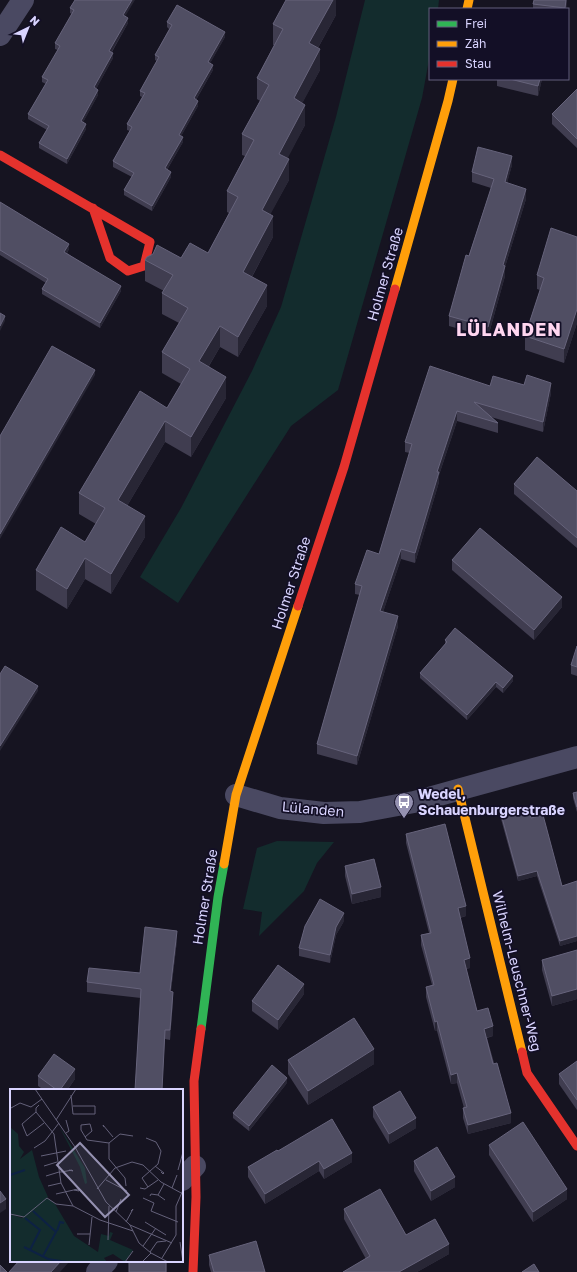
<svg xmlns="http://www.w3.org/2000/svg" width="577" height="1272" viewBox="0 0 577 1272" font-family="'Golos Text',sans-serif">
  <rect width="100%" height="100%" fill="#161421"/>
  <g fill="#132c2d">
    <path d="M 365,0 L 439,0 L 438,9 L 430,9 L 430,54 L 422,98 L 338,390 L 291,426 L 178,603 L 140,577 L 181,508 L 252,371 L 281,307 L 336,117 Z"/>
    <path d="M 277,841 L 334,842 L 317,863 L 304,891 L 259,936 L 262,912 L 243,909 L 257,848 Z"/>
  </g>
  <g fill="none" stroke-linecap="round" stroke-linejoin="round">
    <g stroke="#4a4962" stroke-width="22">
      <path d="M 0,35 L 23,0"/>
      <path d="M 236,795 L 280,808 L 324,813 L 360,812 L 414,802 L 577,757"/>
      <path d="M 182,1180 L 195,1166"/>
      <path d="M 97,1272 L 107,1261"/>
    </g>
    <path stroke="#30b455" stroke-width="9" d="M 201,1029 L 218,897 L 224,864"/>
    <g stroke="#ff9f0a" stroke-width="9">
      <path d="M 467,9 L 469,0"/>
      <path d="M 395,289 L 448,101 L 453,79"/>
      <path d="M 458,789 L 522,1052"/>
      <path d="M 224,864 L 236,795 L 298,606"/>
    </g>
    <g stroke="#e5322d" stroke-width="9">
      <path d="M 0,155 L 150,242 L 144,266 L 128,271 L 110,258 L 93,208"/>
      <path d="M 298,606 L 344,467 L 395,289"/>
      <path d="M 522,1052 L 527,1073 L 577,1146"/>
      <path d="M 193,1272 L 196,1197 L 194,1081 L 201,1029"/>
    </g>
  </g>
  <g fill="#403d50">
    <path d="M 336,0 L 336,15 L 318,48 L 320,70 L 302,103 L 305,125 L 287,158 L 289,180 L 270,214 L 273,237 L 252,277 L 267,306 L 238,357 L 220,347 L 209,366 L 226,398 L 191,457 L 165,442 L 127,506 L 145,537 L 111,594 L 85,579 L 67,609 L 36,590 L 36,570 L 85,542 L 96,524 L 79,514 L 79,493 L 167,408 L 181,384 L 162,373 L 162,352 L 179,323 L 162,314 L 162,293 L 164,291 L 145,281 L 145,260 L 181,258 L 208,253 L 229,213 L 227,212 L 227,191 L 245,156 L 242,155 L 242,134 L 260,101 L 257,99 L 257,78 L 274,45 L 273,45 L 273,24 Z"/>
    <path d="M 567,0 L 566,9 L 533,9 L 533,4 Z"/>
    <path d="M 70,8 L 125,16 L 128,23 L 112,52 L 113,58 L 96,89 L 98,95 L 83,122 L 86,129 L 67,164 L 39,148 L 39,143 L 47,130 L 28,119 L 28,114 L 46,84 L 42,82 L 42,77 L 58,50 L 55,49 L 55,43 L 72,14 L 70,13 Z"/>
    <path d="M 167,22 L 225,37 L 210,63 L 213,70 L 196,100 L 198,106 L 181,136 L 183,142 L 167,170 L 171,177 L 152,211 L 124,195 L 124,190 L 132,177 L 113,167 L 113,161 L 130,131 L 127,130 L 127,124 L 142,97 L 140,96 L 140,91 L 157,61 L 155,60 L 155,55 L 169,29 L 167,27 Z"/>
    <path d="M 497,79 L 542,79 L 538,96 L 497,86 Z"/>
    <path d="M 577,89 L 577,156 L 577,148 L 552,124 L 552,114 Z"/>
    <path d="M 512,165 L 507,182 L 526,199 L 505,267 L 505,276 L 488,337 L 449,326 L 449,316 L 491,188 L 472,182 L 472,172 Z"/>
    <path d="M 0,202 L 69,249 L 67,253 L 121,291 L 100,328 L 42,294 L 42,289 L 46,283 L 0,255 Z"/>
    <path d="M 577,237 L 577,323 L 564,363 L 525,350 L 525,336 L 540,290 L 537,289 L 537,275 Z"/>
    <path d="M 524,385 L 551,393 L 543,432 L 491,417 L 498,423 L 498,433 L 457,421 L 439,475 L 439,482 L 415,563 L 401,559 L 383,612 L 398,626 L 357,765 L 317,754 L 317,744 L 360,595 L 355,594 L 355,584 L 379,554 L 410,453 L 405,452 L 405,442 L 490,386 Z"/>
    <path d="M 514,484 L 577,491 L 577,548 L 514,494 Z"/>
    <path d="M 452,560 L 562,607 L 534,640 L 452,570 Z"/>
    <path d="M 445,640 L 513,681 L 503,693 L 496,687 L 467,720 L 420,678 L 420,673 L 445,644 Z"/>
    <path d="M 577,646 L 577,676 L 571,674 L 571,665 Z"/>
    <path d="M 577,792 L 577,812 L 573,798 L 573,793 Z"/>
    <path d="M 501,814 L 531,818 L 562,886 L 577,881 L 577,941 L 560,946 L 537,876 L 518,881 L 501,819 Z"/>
    <path d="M 406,834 L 466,916 L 460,918 L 470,968 L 466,969 L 477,1011 L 493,1036 L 487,1038 L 511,1123 L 468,1134 L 463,1118 L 463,1108 L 464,1108 L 457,1083 L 451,1084 L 437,1031 L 435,1031 L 426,997 L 426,987 L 432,985 L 421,945 L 421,935 L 429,933 L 406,843 Z"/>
    <path d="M 345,866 L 381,897 L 352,904 L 345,876 Z"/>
    <path d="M 344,921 L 336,935 L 330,963 L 299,956 L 299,948 Z"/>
    <path d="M 177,940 L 171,991 L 173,1001 L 170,1040 L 165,1039 L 141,998 L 87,992 L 87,982 L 140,973 Z"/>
    <path d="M 577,950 L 577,999 L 552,1006 L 542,970 L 542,960 Z"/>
    <path d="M 304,994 L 278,1030 L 252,1011 L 252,1001 Z"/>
    <path d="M 288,1060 L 374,1064 L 308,1105 L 288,1074 Z"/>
    <path d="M 577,1061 L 577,1110 L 559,1084 L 559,1074 Z"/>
    <path d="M 38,1076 L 75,1079 L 68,1089 L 68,1090 L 44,1090 L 38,1086 Z"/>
    <path d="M 287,1083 L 249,1131 L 233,1118 L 233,1113 Z"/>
    <path d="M 373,1107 L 416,1128 L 389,1144 L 373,1117 Z"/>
    <path d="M 489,1145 L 567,1199 L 533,1222 L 489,1155 Z"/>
    <path d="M 278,1151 L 352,1162 L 324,1179 L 319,1171 L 265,1204 L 248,1177 L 248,1167 Z"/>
    <path d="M 414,1161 L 455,1187 L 431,1201 L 414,1171 Z"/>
    <path d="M 344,1209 L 406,1235 L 449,1254 L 417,1272 L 343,1272 L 366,1259 L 344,1219 Z"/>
    <path d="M 209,1255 L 265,1272 L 211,1272 L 209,1265 Z"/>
  </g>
  <g fill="#282635">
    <path d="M 132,0 L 135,0 L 123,20 L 123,15 Z"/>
    <path d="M 333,0 L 336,0 L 336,15 L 309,64 L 309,43 Z"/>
    <path d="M 566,0 L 567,0 L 566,9 L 565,9 Z"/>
    <path d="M 128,18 L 128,23 L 109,56 L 109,51 Z"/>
    <path d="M 225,32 L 225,37 L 208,67 L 208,62 Z"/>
    <path d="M 320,49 L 320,70 L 294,119 L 294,98 Z"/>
    <path d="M 113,53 L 113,58 L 94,93 L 94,87 Z"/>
    <path d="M 213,65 L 213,70 L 194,103 L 194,98 Z"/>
    <path d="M 540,79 L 542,79 L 538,96 L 538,86 Z"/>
    <path d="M 98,90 L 98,95 L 81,126 L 81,121 Z"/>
    <path d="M 198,101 L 198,106 L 179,140 L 179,135 Z"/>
    <path d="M 305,105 L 305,125 L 279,175 L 279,154 Z"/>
    <path d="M 86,124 L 86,129 L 67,164 L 67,159 Z"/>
    <path d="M 183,137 L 183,142 L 165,173 L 165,168 Z"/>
    <path d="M 512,156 L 512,165 L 505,191 L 505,182 Z"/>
    <path d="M 289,159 L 289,180 L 262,230 L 262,210 Z"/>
    <path d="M 171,172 L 171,177 L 152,211 L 152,206 Z"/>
    <path d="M 526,189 L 526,199 L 505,267 L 505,276 L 488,337 L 488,327 L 503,265 Z"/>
    <path d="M 273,216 L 273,237 L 243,293 L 243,272 Z"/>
    <path d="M 69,244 L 69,249 L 64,257 L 64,252 Z"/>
    <path d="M 267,285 L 267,306 L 238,357 L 238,337 Z"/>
    <path d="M 121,286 L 121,291 L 100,328 L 100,323 Z"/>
    <path d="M 577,309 L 577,323 L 564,363 L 564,349 Z"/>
    <path d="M 5,316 L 5,321 L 0,331 L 0,326 Z"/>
    <path d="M 220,326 L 220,347 L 199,382 L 199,361 Z"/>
    <path d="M 95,370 L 95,375 L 0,539 L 0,534 Z"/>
    <path d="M 226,377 L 226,398 L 191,457 L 191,437 Z"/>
    <path d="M 551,383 L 551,393 L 543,432 L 543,422 Z"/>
    <path d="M 457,411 L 457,421 L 439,475 L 439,482 L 415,563 L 415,553 L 437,472 Z"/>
    <path d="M 165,421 L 165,442 L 118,521 L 118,500 Z"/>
    <path d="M 145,516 L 145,537 L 111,594 L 111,574 Z"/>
    <path d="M 401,549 L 401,559 L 380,621 L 380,611 Z"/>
    <path d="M 85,558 L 85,579 L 67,609 L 67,589 Z"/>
    <path d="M 562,597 L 562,607 L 534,640 L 534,630 Z"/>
    <path d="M 398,616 L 398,626 L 357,765 L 357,756 Z"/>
    <path d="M 513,676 L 513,681 L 503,693 L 503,688 Z"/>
    <path d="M 496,682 L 496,687 L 467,720 L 467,715 Z"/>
    <path d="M 38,686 L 38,691 L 0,751 L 0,746 Z"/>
    <path d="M 537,871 L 537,876 L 518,881 L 518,876 Z"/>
    <path d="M 381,887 L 381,897 L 352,904 L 352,894 Z"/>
    <path d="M 466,906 L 466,916 L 458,918 L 458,908 Z"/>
    <path d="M 344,913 L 344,921 L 336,935 L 330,963 L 330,955 L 336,927 Z"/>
    <path d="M 177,931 L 177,940 L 170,1000 L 170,991 Z"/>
    <path d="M 577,936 L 577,941 L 560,946 L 560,941 Z"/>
    <path d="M 470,958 L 470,968 L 464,969 L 464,960 Z"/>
    <path d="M 304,984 L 304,994 L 278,1030 L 278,1020 Z"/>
    <path d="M 577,989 L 577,999 L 552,1006 L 552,996 Z"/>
    <path d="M 173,992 L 173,1001 L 170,1040 L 170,1030 Z"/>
    <path d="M 437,1021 L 437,1031 L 435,1031 L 435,1022 Z"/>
    <path d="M 493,1026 L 493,1036 L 484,1038 L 484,1029 Z"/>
    <path d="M 165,1030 L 165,1039 L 162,1090 Z"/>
    <path d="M 374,1049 L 374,1064 L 308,1105 L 308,1091 Z"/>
    <path d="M 75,1069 L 75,1079 L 67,1090 L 60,1090 Z"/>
    <path d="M 457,1073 L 457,1083 L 451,1084 L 451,1075 Z"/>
    <path d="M 287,1078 L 287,1083 L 249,1131 L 249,1126 Z"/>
    <path d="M 511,1113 L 511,1123 L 468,1134 L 468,1125 Z"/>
    <path d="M 416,1118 L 416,1128 L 389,1144 L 389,1134 Z"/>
    <path d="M 352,1153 L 352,1162 L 324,1179 L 324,1169 Z"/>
    <path d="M 319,1161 L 319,1171 L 265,1204 L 265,1194 Z"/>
    <path d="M 455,1177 L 455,1187 L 431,1201 L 431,1191 Z"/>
    <path d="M 567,1189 L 567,1199 L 533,1222 L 533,1212 Z"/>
    <path d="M 6,1199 L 6,1209 L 0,1213 L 0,1203 Z"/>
    <path d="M 449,1244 L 449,1254 L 417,1272 L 399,1272 Z"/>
    <path d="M 61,1261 L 70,1261 L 60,1272 L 51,1272 Z"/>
    <rect x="166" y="1261" width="1" height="11"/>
  </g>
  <g fill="#504e63" stroke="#66637b">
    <path d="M 75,0 L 132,0 L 123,15 L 128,18 L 109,51 L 113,53 L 94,87 L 98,90 L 81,121 L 86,124 L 67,159 L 39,143 L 49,126 L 28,114 L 48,80 L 42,77 L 60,46 L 55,43 L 74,10 L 70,8 Z"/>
    <path d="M 286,0 L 333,0 L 309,43 L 320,49 L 294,98 L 305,105 L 279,154 L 289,159 L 262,210 L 273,216 L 243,272 L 267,285 L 238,337 L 220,326 L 199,361 L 226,377 L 191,437 L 165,421 L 118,500 L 145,516 L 111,574 L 85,558 L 67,589 L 36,570 L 61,527 L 85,542 L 105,508 L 79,493 L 140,391 L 167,408 L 190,369 L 162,352 L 188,308 L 162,293 L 173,275 L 145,260 L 147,257 L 153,254 L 157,245 L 181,258 L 190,243 L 208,253 L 238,197 L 227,191 L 254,140 L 242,134 L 269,85 L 257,78 L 283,29 L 273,24 Z"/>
    <path d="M 534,0 L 566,0 L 565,8 L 533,4 Z"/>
    <path d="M 177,5 L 225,32 L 208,62 L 213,65 L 194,98 L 198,101 L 179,135 L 183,137 L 165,168 L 171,172 L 152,206 L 124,190 L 134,173 L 113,161 L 132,127 L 127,124 L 145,93 L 140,91 L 159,57 L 155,55 L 172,25 L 167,22 Z"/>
    <path d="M 510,79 L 540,79 L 538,86 Z"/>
    <path d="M 577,89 L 577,139 L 552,114 Z"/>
    <path d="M 478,147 L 512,156 L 505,182 L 526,189 L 503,265 L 505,266 L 488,327 L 449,316 L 466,255 L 469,256 L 494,179 L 472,172 Z"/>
    <path d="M 0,202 L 69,244 L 64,252 L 121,286 L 100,323 L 42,289 L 48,279 L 0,250 Z"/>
    <path d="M 551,228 L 577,237 L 577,309 L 564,349 L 525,336 L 544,278 L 537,275 Z"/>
    <path d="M 0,313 L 5,316 L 0,326 Z"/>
    <path d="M 52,346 L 95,370 L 0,534 L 0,436 Z"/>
    <path d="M 430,366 L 490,386 L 493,376 L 524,385 L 527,375 L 551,383 L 543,422 L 474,402 L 498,423 L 457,411 L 437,472 L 439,472 L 415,553 L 401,549 L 380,611 L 398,616 L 357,756 L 317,744 L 362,586 L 355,584 L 367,550 L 379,554 L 412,444 L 405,442 Z"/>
    <path d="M 537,457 L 577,491 L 577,538 L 514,484 Z"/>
    <path d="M 480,528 L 562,597 L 534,630 L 452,560 Z"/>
    <path d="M 455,628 L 513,676 L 503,688 L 496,682 L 467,715 L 420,673 L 447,642 L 445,640 Z"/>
    <path d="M 577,646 L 577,667 L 571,665 Z"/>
    <path d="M 5,666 L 38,686 L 0,746 L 0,674 Z"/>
    <path d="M 577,792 L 577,807 L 573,793 Z"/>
    <path d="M 528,807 L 531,818 L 543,815 L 562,886 L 577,881 L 577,936 L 560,941 L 537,871 L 518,876 L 501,814 Z"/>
    <path d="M 445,824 L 466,906 L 458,908 L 470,958 L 464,960 L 477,1011 L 488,1008 L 493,1026 L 484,1029 L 493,1064 L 497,1063 L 511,1113 L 468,1125 L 463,1108 L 467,1107 L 457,1073 L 451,1075 L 437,1021 L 435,1022 L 426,987 L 434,985 L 421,935 L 431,933 L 406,834 Z"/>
    <path d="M 374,859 L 381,887 L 352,894 L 345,866 Z"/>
    <path d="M 320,899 L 344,913 L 336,927 L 330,955 L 299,948 L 305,926 Z"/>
    <path d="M 145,927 L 177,931 L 170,991 L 173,992 L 170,1030 L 165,1030 L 162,1090 L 135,1090 L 141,989 L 87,982 L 89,968 L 140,973 Z"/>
    <path d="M 577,950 L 577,989 L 552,996 L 542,960 Z"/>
    <path d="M 278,965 L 304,984 L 278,1020 L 252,1001 Z"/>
    <path d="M 354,1018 L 374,1049 L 308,1091 L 288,1060 Z"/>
    <path d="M 54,1054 L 75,1069 L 60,1090 L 57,1090 L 38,1076 Z"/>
    <path d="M 577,1061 L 577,1100 L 559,1074 Z"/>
    <path d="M 272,1065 L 287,1078 L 249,1126 L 233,1113 Z"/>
    <path d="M 400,1091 L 416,1118 L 389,1134 L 373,1107 Z"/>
    <path d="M 332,1119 L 352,1153 L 324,1169 L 319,1161 L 265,1194 L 248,1167 L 277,1150 L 278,1151 Z"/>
    <path d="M 523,1122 L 567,1189 L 533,1212 L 489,1145 Z"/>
    <path d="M 437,1147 L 455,1177 L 431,1191 L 414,1161 Z"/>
    <path d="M 380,1189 L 406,1235 L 435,1219 L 449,1244 L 399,1272 L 343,1272 L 370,1256 L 344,1209 Z"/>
    <path d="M 0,1191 L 6,1199 L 0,1203 Z"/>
    <path d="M 256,1241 L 265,1272 L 214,1272 L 209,1255 Z"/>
    <path d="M 19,1261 L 61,1261 L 51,1272 L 9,1272 Z"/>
    <rect x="129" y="1261" width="37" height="11"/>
    <path d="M 534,1264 L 539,1272 L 522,1272 Z"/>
    <path d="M 0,1265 L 7,1272 L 0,1272 Z"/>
  </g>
  <defs>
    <symbol id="bus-pin" viewBox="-11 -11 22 30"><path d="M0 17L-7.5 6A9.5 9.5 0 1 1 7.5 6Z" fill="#9591b1" stroke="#130f26"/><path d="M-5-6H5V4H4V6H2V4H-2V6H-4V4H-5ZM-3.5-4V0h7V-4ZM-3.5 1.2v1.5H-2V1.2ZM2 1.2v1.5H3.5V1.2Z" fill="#fff"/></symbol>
  </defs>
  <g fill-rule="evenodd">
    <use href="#bus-pin" x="393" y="791" width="22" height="30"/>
  </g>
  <g text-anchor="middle" stroke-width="3.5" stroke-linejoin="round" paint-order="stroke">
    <g font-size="14" fill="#d9d4ff" stroke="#130f26">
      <text transform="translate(385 274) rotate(-74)" y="5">Holmer Straße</text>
      <text transform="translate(291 583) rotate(-72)" y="5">Holmer Straße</text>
      <text transform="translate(313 809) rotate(5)" y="5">Lülanden</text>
      <text transform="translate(205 897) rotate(-81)" y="5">Holmer Straße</text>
      <text transform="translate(517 971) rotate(76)" y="5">Wilhelm-Leuschner-Weg</text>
    </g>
    <g font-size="14" font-weight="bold" fill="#d9d4ff" stroke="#130f26" text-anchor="start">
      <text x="418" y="799">Wedel,<tspan x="418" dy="16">Schauenburgerstraße</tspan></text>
    </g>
    <g font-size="18" font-weight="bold" letter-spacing="1" fill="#ffd6f0" stroke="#130f26">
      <text x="509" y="336">LÜLANDEN</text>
    </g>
  </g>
  <g transform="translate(10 1089)">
    <rect width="173" height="173" fill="#161421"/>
    <path d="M 49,37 L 75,79 L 77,94 L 75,95 L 70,78 ZM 0,38 L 8,45 L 9,57 L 14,63 L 10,70 L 22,61 L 29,88 L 38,108 L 14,128 L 0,125 ZM 37,109 L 45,115 L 64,147 L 88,163 L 91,145 L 99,147 L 100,143 L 103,144 L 100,151 L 123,161 L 115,173 L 103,165 L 94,169 L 97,173 L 0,173 L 0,125 L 12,129 Z" fill="#132c2d"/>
    <path fill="none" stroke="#0d2144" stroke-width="2" d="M 0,86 L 15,81M 23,122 L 46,143 L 33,167M 15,129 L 30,141 L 20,161M 47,142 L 50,133 L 54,134M 14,158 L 38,170 L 57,173"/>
    <path fill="none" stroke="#64617a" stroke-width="1" d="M 25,0 L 65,58 L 96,113 L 120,136 L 129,154 L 141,164 L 158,173M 61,6 L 63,25 L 85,25 L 85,17 L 63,17M 29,16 L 26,19 L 26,23 L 44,45 L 51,94 L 63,117M 1,19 L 10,14 L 21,18 L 32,10M 26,23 L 12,35 L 17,47 L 34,34M 46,31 L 66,0M 94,38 L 93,36 L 103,48M 56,44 L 59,42 L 56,31M 75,48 L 82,42 L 80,35 L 71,36 L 71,41 L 77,51 L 99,54M 136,49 L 146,53 L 151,62 L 148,75 L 132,89 L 138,98M 24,59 L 35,52 L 49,34M 31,67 L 56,62M 34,77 L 47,73M 145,77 L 154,84 L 153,85 L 151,83M 168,81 L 173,63M 36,87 L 49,83 L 51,83 L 57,82 L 62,81 L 63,82 L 59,81M 96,91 L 117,102M 38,97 L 51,94M 116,97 L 115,89 L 99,70 L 99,54 L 110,45 L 123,47M 130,99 L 135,100 L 148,91M 162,99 L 167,86M 87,100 L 105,79 L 122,73 L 133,76 L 151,93 L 173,105M 46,105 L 68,100 L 69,102 L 64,101M 148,106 L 154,95M 140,107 L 141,105 L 148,106 L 155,111M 133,109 L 144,114 L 141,122 L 168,133M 106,123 L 111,110M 0,125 L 14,128 L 37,109 L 46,115 L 63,117 L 90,131 L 123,142M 116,133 L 123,120 L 121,122M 135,133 L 156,146M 120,136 L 162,154M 67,145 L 80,145M 98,151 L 99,117M 170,153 L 173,173M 79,156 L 82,128M 133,157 L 146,139M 140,163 L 147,153 L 156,152M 152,169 L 166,146 L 166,117 L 173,101M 115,173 L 123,162M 132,173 L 141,164"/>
    <path fill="#9591b1" fill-opacity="0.15" stroke="#9591b1" stroke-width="2" d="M 70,54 L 119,106 L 95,128 L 47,76 Z"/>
    <rect width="173" height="173" fill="none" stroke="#d9d4ff" stroke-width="2"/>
  </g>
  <rect x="429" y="8" width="140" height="72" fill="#130f26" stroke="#625e7d"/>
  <rect x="437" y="21" width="20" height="6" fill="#30b455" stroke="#625e7d"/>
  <text x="465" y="28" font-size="12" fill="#d9d4ff">Frei</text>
  <rect x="437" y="41" width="20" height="6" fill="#ff9f0a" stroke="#625e7d"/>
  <text x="465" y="48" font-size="12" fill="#d9d4ff">Zäh</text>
  <rect x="437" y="61" width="20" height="6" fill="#e5322d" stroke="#625e7d"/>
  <text x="465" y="68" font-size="12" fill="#d9d4ff">Stau</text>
  <g transform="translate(28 28) rotate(43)" stroke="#130f26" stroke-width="3" paint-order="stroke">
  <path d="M0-3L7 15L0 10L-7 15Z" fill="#d9d4ff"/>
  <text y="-6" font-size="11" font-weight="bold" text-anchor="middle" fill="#d9d4ff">N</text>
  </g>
</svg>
